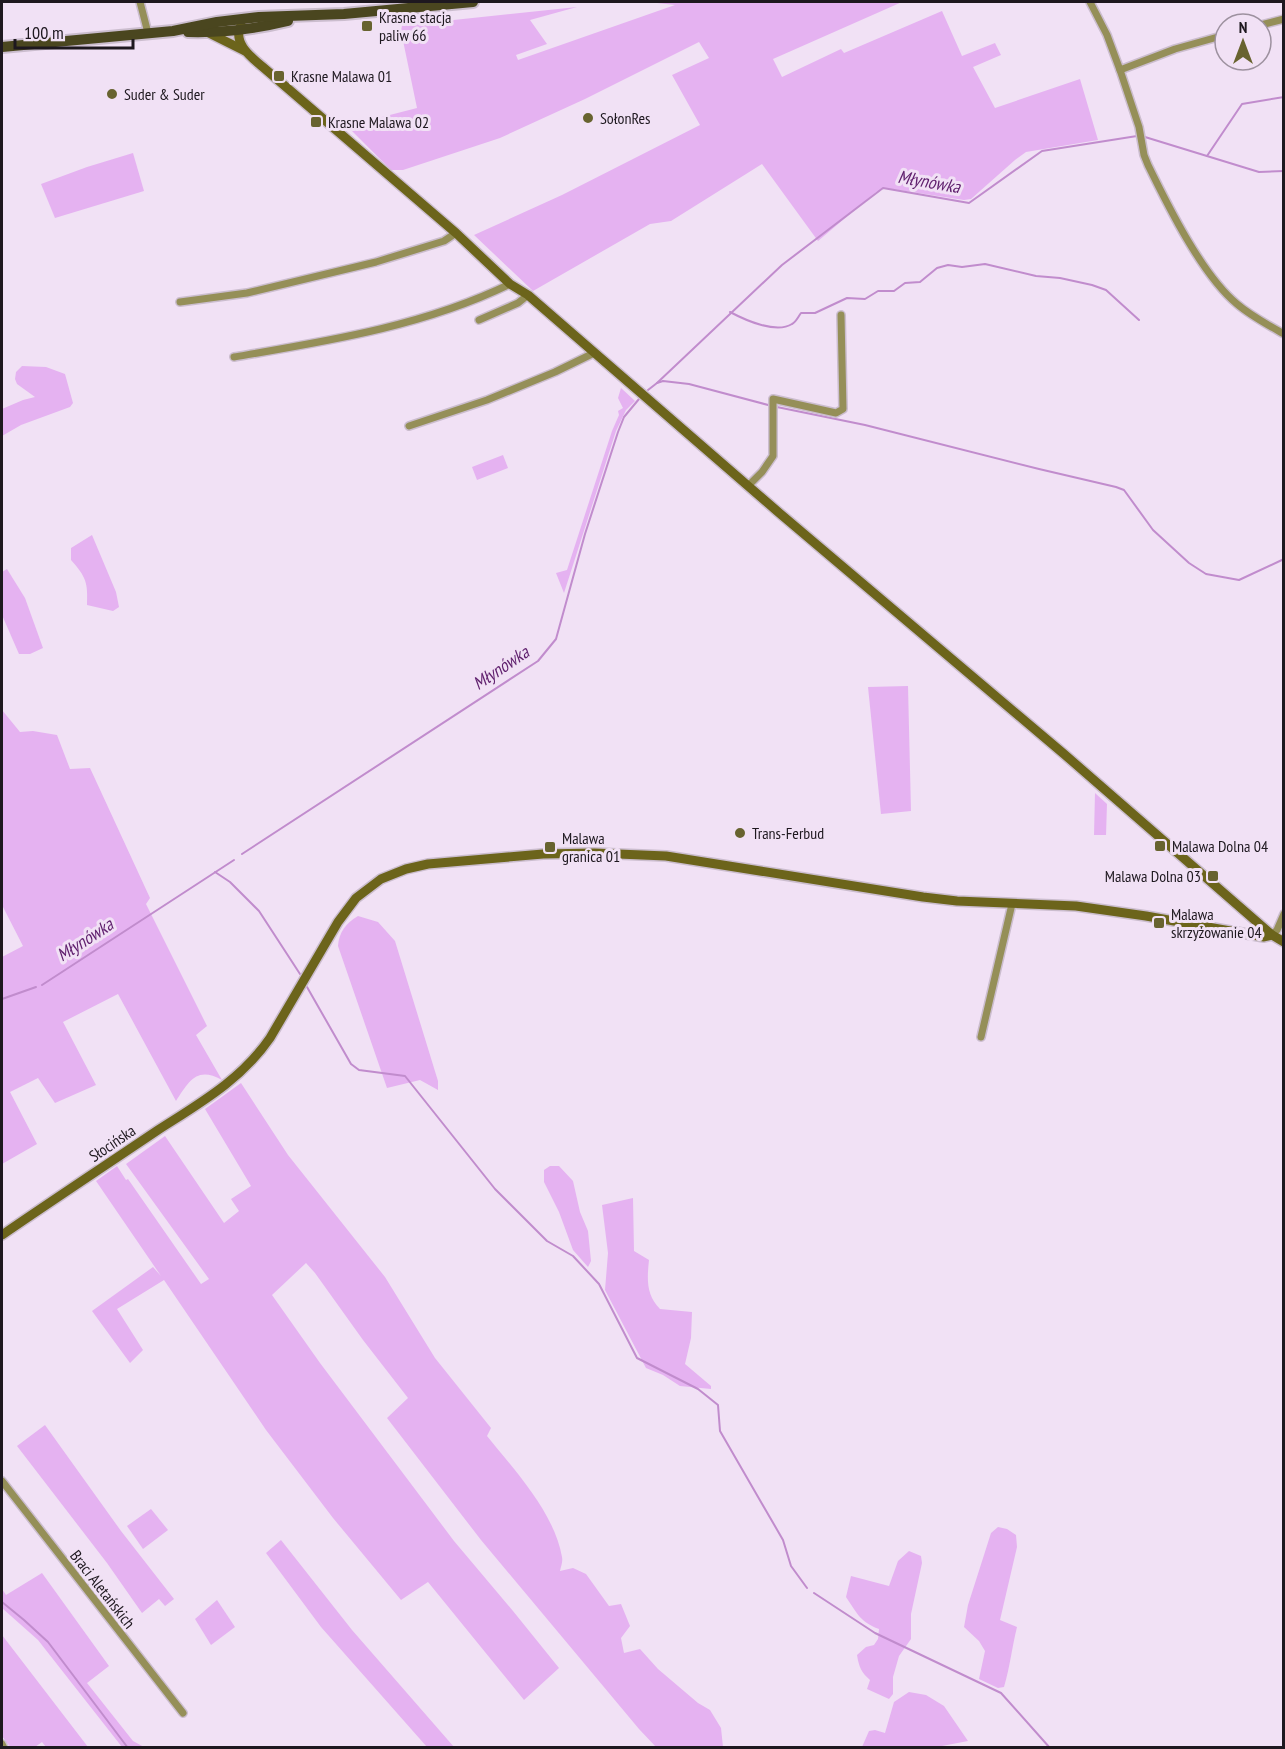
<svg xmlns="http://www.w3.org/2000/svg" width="1285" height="1749" viewBox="0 0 1285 1749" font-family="'PT Sans Narrow',sans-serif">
  <rect width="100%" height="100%" fill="#f1e1f5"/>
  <g fill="#e5b2f1">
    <path d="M 707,2 L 902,2 L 773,59 L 782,77 L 841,49 L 844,53 L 942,11 L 962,56 L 995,43 L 1001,55 L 973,67 L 995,108 L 1080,79 L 1098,140 L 1026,152 L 1015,160 L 971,199 L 964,200 L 892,189 L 883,189 L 876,192 L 818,241 L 762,164 L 671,221 L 650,224 L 533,291 L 474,235 L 562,195 L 700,125 L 672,75 L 709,58 L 699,42 L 585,99 L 500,138 L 403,170 L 391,170 L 347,126 L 417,108 L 401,31 L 403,20 L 415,19 L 416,24 L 577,7 L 530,20 L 547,44 L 516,55 L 518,60 L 675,5 L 657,3 Z"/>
    <path d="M 133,153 L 144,191 L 55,218 L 41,184 L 87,167 Z"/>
    <path d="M 22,366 L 46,367 L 65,374 L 73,403 L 70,407 L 21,425 L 2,436 L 2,409 L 23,400 L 35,397 L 17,384 L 15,379 L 16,372 Z"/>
    <path d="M 621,388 L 635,401 L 626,410 L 616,431 L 564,593 L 556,573 L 567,570 L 612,431 L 619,415 L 618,411 L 623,408 L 618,398 Z"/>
    <path d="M 503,455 L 508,468 L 477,480 L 472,467 Z"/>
    <path d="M 92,535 L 116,592 L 119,607 L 113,611 L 87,605 C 88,582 86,577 71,560 L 71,548 Z"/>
    <path d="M 7,569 L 25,598 L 43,648 L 30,654 L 19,654 L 2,615 L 2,572 Z"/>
    <path d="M 908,686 L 911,811 L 881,814 L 868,687 Z"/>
    <path d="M 2,710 L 20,732 L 33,731 L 57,735 L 70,769 L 90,768 L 150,898 L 146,904 L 207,1026 L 196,1035 L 222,1080 C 197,1066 189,1081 176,1101 L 118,994 L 63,1022 L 96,1085 L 55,1103 L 38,1078 L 10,1092 L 37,1144 L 2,1164 L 2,957 L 23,946 L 2,905 Z"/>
    <path d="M 1095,793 L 1107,804 L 1106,835 L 1094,835 Z"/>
    <path d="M 358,916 L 378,922 L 395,941 L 438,1081 L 438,1090 L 420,1080 L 387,1088 L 338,946 C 339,932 346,923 358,916 Z"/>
    <path d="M 241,1083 L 288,1155 L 385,1277 L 435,1358 L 491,1428 L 487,1436 C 515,1471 554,1512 562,1557 C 563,1562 561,1566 560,1571 L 573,1568 L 586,1574 L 609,1606 L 621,1604 L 630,1626 L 621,1638 L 624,1653 L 640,1649 L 658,1669 L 698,1703 L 710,1710 L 721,1728 L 723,1747 L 656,1747 L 639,1729 L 481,1540 L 387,1418 L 408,1398 L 363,1340 L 315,1273 L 306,1263 L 272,1295 L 320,1363 L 454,1541 L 513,1611 L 559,1668 L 524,1700 L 428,1582 L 401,1600 L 333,1518 L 266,1430 L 164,1280 L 117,1309 L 143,1350 L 130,1363 L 92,1311 L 153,1267 L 161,1276 L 96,1181 L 117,1166 L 126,1180 L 128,1179 L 201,1284 L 209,1279 L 126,1164 L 165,1136 L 224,1223 L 239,1211 L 231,1199 L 251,1186 L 205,1109 Z"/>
    <path d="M 550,1166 L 559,1166 L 573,1181 L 580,1212 L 588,1231 L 591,1261 L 588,1267 L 573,1250 L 559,1212 L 544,1182 L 544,1170 Z"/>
    <path d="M 633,1198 L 634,1251 L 649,1260 C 647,1279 646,1295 660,1309 L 692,1312 L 691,1338 L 685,1364 L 711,1386 L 711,1389 L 680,1386 L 663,1375 L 646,1368 L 605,1290 L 608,1253 L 602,1205 Z"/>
    <path d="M 45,1425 L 121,1531 L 174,1599 L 165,1606 L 159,1599 L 142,1613 L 107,1563 L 17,1446 Z"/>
    <path d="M 151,1509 L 168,1530 L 143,1549 L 127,1526 Z"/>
    <path d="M 998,1527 L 1007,1529 L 1016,1535 L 1017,1547 L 1000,1620 L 1017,1627 C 1012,1647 1010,1667 1004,1687 L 998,1688 L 979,1679 L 985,1651 L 979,1641 L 964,1627 L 968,1605 L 984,1555 L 991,1533 Z"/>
    <path d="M 281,1540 L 352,1630 L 454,1747 L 427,1747 L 321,1627 L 266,1553 Z"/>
    <path d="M 909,1551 L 921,1556 L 922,1563 L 911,1614 L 911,1639 L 899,1656 L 893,1677 L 893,1694 L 889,1699 L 867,1689 L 870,1680 C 861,1672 859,1667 857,1655 L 866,1647 L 874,1645 L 878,1639 L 879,1629 C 860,1622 857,1613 846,1597 L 851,1576 L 889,1586 L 898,1561 Z"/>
    <path d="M 42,1573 L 109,1666 L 87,1683 L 133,1741 L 144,1747 L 122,1747 L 38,1640 L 2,1608 L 2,1589 L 6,1595 Z"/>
    <path d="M 217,1600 L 235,1627 L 211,1645 L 195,1619 Z"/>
    <path d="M 2,1635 L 88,1747 L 46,1747 L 42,1742 L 35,1747 L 10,1747 L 2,1736 Z"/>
    <path d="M 909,1692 L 926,1695 L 944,1706 L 968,1741 L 942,1746 L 941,1747 L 862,1747 L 869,1731 L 875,1730 L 885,1733 L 894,1702 Z"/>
  </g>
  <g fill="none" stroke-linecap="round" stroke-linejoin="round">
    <g stroke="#c18ccd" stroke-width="2">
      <path d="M 1207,156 L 1242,104 L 1284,97"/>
      <path d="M 730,312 C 745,320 776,334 792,324 C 796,322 798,317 801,313 L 815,313 L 847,298 L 865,299 L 878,291 L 894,291 L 905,283 L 920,282 L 937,268 L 948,265 L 962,267 L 985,264 L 1036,276 L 1060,278 L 1092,285 L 1106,290 L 1139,320"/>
      <path d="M 657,383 L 782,265 L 883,188 L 969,203 L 1042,151 L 1137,136 L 1145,137 L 1259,172 L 1284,171"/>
      <path d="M 648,390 L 657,383 L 663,381 L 689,384 L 772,406 L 865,425 L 1039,469 L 1116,487 L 1124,490 L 1153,530 L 1189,563 L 1206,574 L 1239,580 L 1284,559"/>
      <path d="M 242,854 L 538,661 L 556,639 L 585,534 L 618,432 L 624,417 L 639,399"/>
      <path d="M 215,872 L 230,882 L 259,911 L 300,974"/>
      <path d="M 42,985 L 234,860"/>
      <path d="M 307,987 L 351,1064 L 359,1070 L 405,1076 L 495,1189 L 547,1241 L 573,1256 L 599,1284 L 637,1358 L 698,1389 L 718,1405 L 720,1431 L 783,1540 L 791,1566 L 807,1588"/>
      <path d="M 2,999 L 36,987"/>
      <path d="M 814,1593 L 875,1633 L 1001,1693 L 1050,1748"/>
      <path d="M 2,1602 L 24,1620 L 48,1642 L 128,1748"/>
    </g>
    <defs>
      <g id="street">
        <path d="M 140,2 L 148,33"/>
        <path d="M 1090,2 L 1107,35 L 1120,70 L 1139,127 L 1144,155 L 1148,165 C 1168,206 1202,275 1237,304 C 1251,316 1268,325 1284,334"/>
        <path d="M 1261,25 L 1284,19"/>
        <path d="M 1120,70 L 1175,49 L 1225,35"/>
        <path d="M 180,302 L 247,293 L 376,262 L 444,241 L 456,233"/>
        <path d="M 479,320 L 518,303 L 528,295"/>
        <path d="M 234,357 C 328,341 424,326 510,284"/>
        <path d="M 409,426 L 487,400 L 555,372 L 594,353"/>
        <path d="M 748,486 L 762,472 L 773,456 L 773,399 L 836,413 L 843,409 L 841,315"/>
        <path d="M 1272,935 L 1277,930 L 1284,914"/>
        <path d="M 981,1037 L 1012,904"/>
        <path d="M 2,1481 L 183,1713"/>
        <path d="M 2,1744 L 4,1748"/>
      </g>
      <g id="secondary">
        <path d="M 241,25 C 232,43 251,57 264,68 L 456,233 L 510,284 L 528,295 L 777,511 L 1064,754 L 1272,935 L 1284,942"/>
        <path d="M 209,33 L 245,51"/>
        <path d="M 2,1235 C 53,1200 106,1165 158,1130 C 200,1103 241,1080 270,1038 L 338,922 L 356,898 L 381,879 L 406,869 L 428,864 L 543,854 L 594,853 L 666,856 L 923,897 L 957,901 L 1076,906 L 1146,916 L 1264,937 L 1272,935"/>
      </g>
      <g id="primary">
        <path d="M 188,32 C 222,33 255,29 288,21"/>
        <path d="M 2,47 L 173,31 L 217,22 L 259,17 L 344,14 L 473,2"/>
      </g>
    </defs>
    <use href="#street" stroke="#cbbdce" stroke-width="10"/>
    <use href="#secondary" stroke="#cbbdce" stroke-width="12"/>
    <use href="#primary" stroke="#cbbdce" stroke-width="14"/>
    <use href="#street" stroke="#958f58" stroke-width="7"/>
    <use href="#secondary" stroke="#6c641b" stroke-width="9"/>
    <use href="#primary" stroke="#4a461f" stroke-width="10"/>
  </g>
  <g fill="#68632f" stroke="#f1e1f5" stroke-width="2">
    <rect x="361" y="20" width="12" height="12" rx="3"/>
    <rect x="273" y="70" width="12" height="12" rx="3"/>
    <circle cx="112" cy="94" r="6"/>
    <circle cx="588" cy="118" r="6"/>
    <rect x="310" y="116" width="12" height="12" rx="3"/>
    <circle cx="740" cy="833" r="6"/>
    <rect x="1154" y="840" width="12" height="12" rx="3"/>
    <rect x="544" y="841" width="12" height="12" rx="3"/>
    <rect x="1207" y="870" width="12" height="12" rx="3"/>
    <rect x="1153" y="917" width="12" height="12" rx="3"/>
  </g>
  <g text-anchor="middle" stroke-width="6" stroke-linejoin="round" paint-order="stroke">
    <g font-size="16" fill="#1e181f" stroke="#f1e1f5" text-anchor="start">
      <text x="379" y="23">Krasne stacja<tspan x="379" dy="18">paliw 66</tspan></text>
      <text x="291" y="82">Krasne Malawa 01</text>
      <text x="124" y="100">Suder &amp; Suder</text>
      <text x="600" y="124">SołonRes</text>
      <text x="328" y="128">Krasne Malawa 02</text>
      <text x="752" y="839">Trans-Ferbud</text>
      <text x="562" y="844">Malawa<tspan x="562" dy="18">granica 01</tspan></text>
      <text x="1172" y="852">Malawa Dolna 04</text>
      <text x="1201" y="882" text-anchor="end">Malawa Dolna 03</text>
      <text x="1171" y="920">Malawa<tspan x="1171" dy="18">skrzyżowanie 04</tspan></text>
    </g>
    <g font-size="16" fill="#1e181f" stroke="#f1e1f5">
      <text transform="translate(112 1143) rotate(-34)" y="6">Słocińska</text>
      <text transform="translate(103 1589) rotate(52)" y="6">Braci Aletańskich</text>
    </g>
    <g font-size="18" font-style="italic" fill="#5f1f6d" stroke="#f1e1f5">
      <text transform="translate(929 182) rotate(10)" y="6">Młynówka</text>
      <text transform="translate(501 668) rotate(-34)" y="6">Młynówka</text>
      <text transform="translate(85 940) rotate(-33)" y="6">Młynówka</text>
    </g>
  </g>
  <rect width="1285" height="1749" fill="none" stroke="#1e181f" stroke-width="6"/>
  <g transform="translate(1243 42)"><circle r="28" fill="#f1e1f5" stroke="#9d919f" stroke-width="1.5"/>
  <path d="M0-4.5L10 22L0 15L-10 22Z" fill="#68632f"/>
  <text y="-9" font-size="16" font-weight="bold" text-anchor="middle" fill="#1e181f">N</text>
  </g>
  <path d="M15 39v9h118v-9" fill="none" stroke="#1e181f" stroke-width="3"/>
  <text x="24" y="39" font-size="18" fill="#1e181f" stroke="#f1e1f5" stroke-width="4.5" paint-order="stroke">100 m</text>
</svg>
